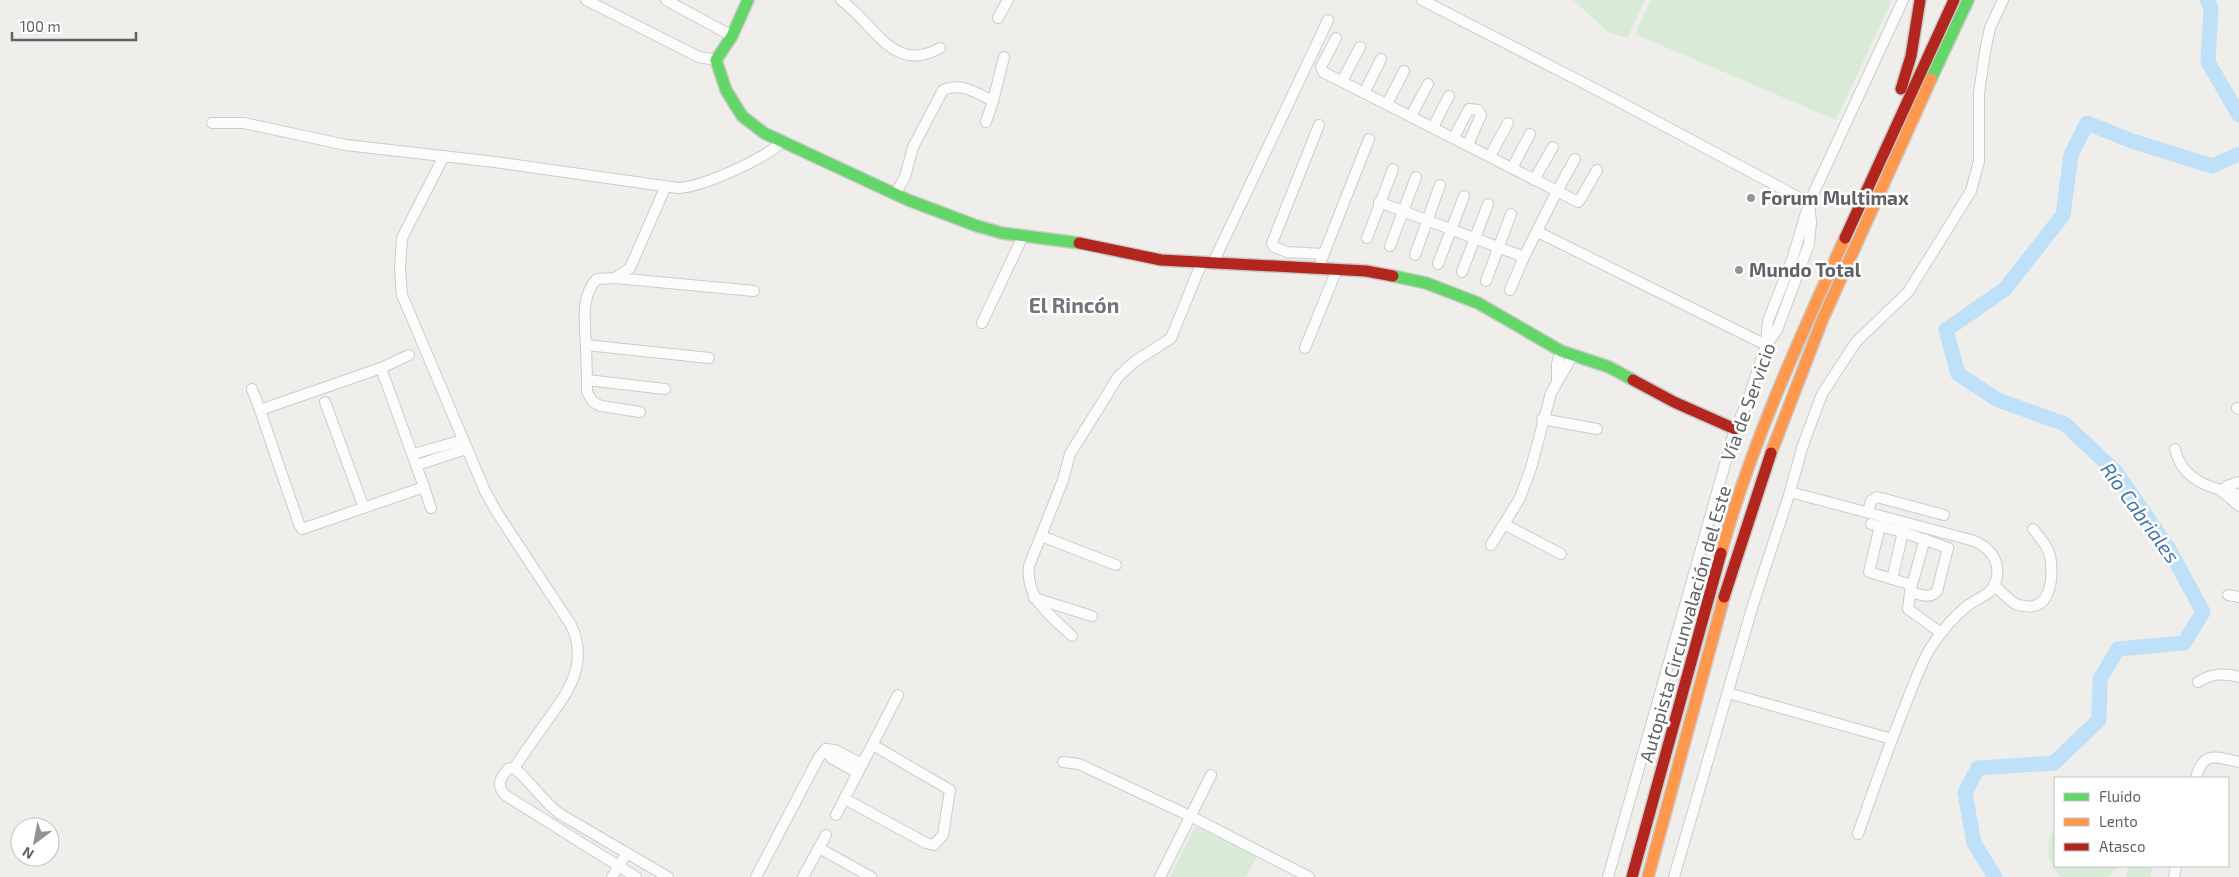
<svg xmlns="http://www.w3.org/2000/svg" width="2239" height="877" viewBox="0 0 2239 877" font-family="'Exo 2',sans-serif">
  <rect width="100%" height="100%" fill="#efeeea"/>
  <g fill="#d8ebd6">
    <path d="M 1573,0 L 1645,0 L 1627,38 L 1608,32 Z"/>
    <path d="M 1651,0 L 1892,0 L 1836,120 L 1635,34 Z"/>
    <path d="M 2055,824 L 2055,866 L 2118,866 L 2108,877 L 2061,877 C 2043,859 2048,845 2055,824 Z"/>
    <path d="M 1201,827 L 1257,856 L 1246,877 L 1170,877 L 1194,829 Z"/>
    <path d="M 2128,866 L 2152,868 L 2151,877 L 2126,877 Z"/>
  </g>
  <g fill="none" stroke-linecap="round" stroke-linejoin="round">
    <g stroke="#bfe0f9" stroke-width="15">
      <path d="M 2207,0 L 2211,8 L 2208,62 L 2239,115"/>
      <path d="M 1995,877 L 1974,843 L 1965,793 L 1978,768 L 2054,763 L 2099,720 L 2100,679 L 2118,649 L 2184,643 L 2203,612 L 2169,549 L 2116,472 L 2065,424 L 1998,400 L 1958,374 L 1946,330 L 2005,289 L 2063,215 L 2071,155 L 2087,123 L 2132,141 L 2212,166 L 2239,154"/>
    </g>
    <defs>
      <g id="street">
        <path d="M 586,0 L 699,57 L 716,60"/>
        <path d="M 666,0 L 732,36"/>
        <path d="M 841,0 C 874,23 893,75 940,48"/>
        <path d="M 1422,0 L 1603,93 L 1809,203"/>
        <path d="M 998,18 L 1008,0"/>
        <path d="M 1336,38 L 1321,67 L 1323,72 L 1557,191 L 1524,257 L 1379,202"/>
        <path d="M 1342,81 L 1360,47"/>
        <path d="M 1364,93 L 1381,59"/>
        <path d="M 1387,104 L 1404,71"/>
        <path d="M 1411,116 L 1428,84"/>
        <path d="M 986,122 L 993,101"/>
        <path d="M 212,123 L 244,123 L 346,145 L 495,162 L 678,188 C 703,187 764,159 782,142"/>
        <path d="M 1319,125 L 1272,243 L 1274,247 L 1287,252 L 1323,254"/>
        <path d="M 1433,127 L 1449,96"/>
        <path d="M 1454,137 L 1469,109 L 1478,110 L 1481,115 L 1468,145"/>
        <path d="M 444,156 L 402,238 L 400,268 L 402,295 L 485,491 L 496,511 L 571,625 C 589,663 569,691 547,721 C 536,736 525,752 514,768"/>
        <path d="M 1490,156 L 1508,123"/>
        <path d="M 1575,159 L 1557,191 L 1578,202 L 1580,200 L 1597,170"/>
        <path d="M 1512,168 L 1530,134"/>
        <path d="M 1534,180 L 1553,147"/>
        <path d="M 665,188 L 630,268 L 615,278 L 597,279 C 580,296 585,324 586,345 L 709,358"/>
        <path d="M 895,194 L 905,177 L 913,147 L 943,90 C 962,82 976,93 993,101 L 1004,57"/>
        <path d="M 1538,232 L 1766,345"/>
        <path d="M 1367,238 L 1393,169"/>
        <path d="M 1390,246 L 1416,177"/>
        <path d="M 1415,255 L 1440,185"/>
        <path d="M 1321,261 L 1369,139"/>
        <path d="M 1213,263 L 1328,20"/>
        <path d="M 1438,264 L 1464,196"/>
        <path d="M 1462,272 L 1488,204"/>
        <path d="M 615,278 L 754,291"/>
        <path d="M 1486,281 L 1511,214"/>
        <path d="M 1510,290 L 1524,257"/>
        <path d="M 982,323 L 1023,236"/>
        <path d="M 1766,344 L 1768,321 L 1793,257 L 1809,203 L 1903,0"/>
        <path d="M 586,345 L 587,380 L 665,389"/>
        <path d="M 1305,348 L 1337,269"/>
        <path d="M 381,368 L 424,487 L 302,529 L 299,524 L 260,410 Z"/>
        <path d="M 381,368 L 409,355"/>
        <path d="M 587,380 L 587,392 L 593,402 L 601,406 L 640,412"/>
        <path d="M 1557,380 L 1557,364 L 1561,351"/>
        <path d="M 252,389 L 260,410"/>
        <path d="M 325,402 L 364,508"/>
        <path d="M 2237,408 L 2239,409"/>
        <path d="M 1542,419 L 1597,429"/>
        <path d="M 2175,449 C 2182,481 2211,488 2239,495"/>
        <path d="M 413,454 L 463,440"/>
        <path d="M 417,465 L 466,449"/>
        <path d="M 424,487 L 431,508"/>
        <path d="M 2222,491 L 2227,486 L 2239,482"/>
        <path d="M 1790,492 L 1971,540 C 1990,546 2003,563 1995,584 C 1990,596 1975,599 1966,607 C 1952,618 1941,632 1931,647 C 1920,665 1913,686 1905,706 C 1888,748 1873,791 1858,834"/>
        <path d="M 2223,492 L 2239,506"/>
        <path d="M 1868,512 L 1871,501 L 1877,497 L 1944,515"/>
        <path d="M 1504,524 L 1561,554"/>
        <path d="M 1871,524 L 1903,532 L 1948,548 L 1937,591 C 1930,600 1919,594 1910,592"/>
        <path d="M 1880,526 L 1869,572 L 1912,585"/>
        <path d="M 1041,536 L 1116,565"/>
        <path d="M 1925,539 L 1910,592 L 1908,609 L 1941,633"/>
        <path d="M 1491,545 L 1520,498 L 1531,468 L 1551,393 L 1573,355"/>
        <path d="M 1892,579 L 1903,532"/>
        <path d="M 1994,585 C 2000,591 2007,598 2014,603 C 2017,605 2021,606 2025,606 C 2049,611 2053,581 2051,562 C 2050,549 2041,539 2033,529"/>
        <path d="M 2228,595 L 2239,597"/>
        <path d="M 1034,598 L 1092,616"/>
        <path d="M 1072,636 C 1051,616 1025,598 1029,566 L 1063,480 L 1070,454 L 1118,377 L 1134,362 L 1171,338 L 1202,262"/>
        <path d="M 2198,682 C 2213,673 2222,673 2239,677"/>
        <path d="M 1728,693 L 1892,739"/>
        <path d="M 826,749 L 831,758 L 858,773"/>
        <path d="M 826,749 L 835,750 L 862,764"/>
        <path d="M 1063,762 L 1079,764 L 1190,816 L 1309,877"/>
        <path d="M 2196,778 C 2203,750 2216,757 2239,762"/>
        <path d="M 845,799 L 926,843 L 934,845 L 943,835 L 950,790 L 873,745"/>
        <path d="M 836,815 L 898,695"/>
        <path d="M 819,848 L 871,877"/>
        <path d="M 612,877 L 626,854"/>
        <path d="M 636,877 L 505,795 C 496,785 500,778 508,769 L 514,768 C 530,780 541,800 560,814 L 668,877"/>
        <path d="M 756,877 L 819,757 L 826,749"/>
        <path d="M 803,877 L 826,835"/>
        <path d="M 1160,877 L 1211,775"/>
        <path d="M 1608,877 L 1735,429 L 1747,403 L 1766,345 L 1777,330 L 1809,244 L 1811,222 L 1809,203"/>
        <path d="M 1674,877 L 1753,605 L 1790,492 L 1802,448 L 1822,394 L 1856,342 L 1908,292 L 1971,191 L 1979,161 L 1979,93 L 1985,52 L 1990,28 L 2003,0"/>
        <path d="M 2174,877 L 2176,866"/>
      </g>
      <g id="fast">
        <path d="M 748,0 L 732,36 L 716,60 L 726,90 L 742,116 L 764,133 L 908,200 L 977,226 L 1002,233 L 1079,243"/>
        <path d="M 1931,79 L 1968,0"/>
        <path d="M 1393,276 L 1426,283 L 1478,303 L 1561,351 L 1609,367 L 1633,380"/>
      </g>
      <g id="slow">
        <path d="M 1771,453 L 1823,318 L 1931,79"/>
        <path d="M 1721,553 C 1751,444 1799,340 1845,238"/>
        <path d="M 1648,877 L 1724,597"/>
      </g>
      <g id="jam">
        <path d="M 1901,89 L 1911,56 L 1920,0"/>
        <path d="M 1845,238 L 1954,0"/>
        <path d="M 1079,243 L 1161,260 L 1366,271 L 1393,276"/>
        <path d="M 1633,380 L 1674,402 L 1735,429"/>
        <path d="M 1724,597 L 1771,453"/>
        <path d="M 1632,877 L 1721,553"/>
      </g>
    </defs>
    <use href="#street" stroke="#cbcccc" stroke-width="12"/>
    <use href="#fast" stroke="#cacacb" stroke-width="14"/>
    <use href="#slow" stroke="#cacacb" stroke-width="14"/>
    <use href="#jam" stroke="#cacacb" stroke-width="14"/>
    <use href="#street" stroke="#fdfcfc" stroke-width="10"/>
    <use href="#fast" stroke="#63d668" stroke-width="11"/>
    <use href="#slow" stroke="#ff974d" stroke-width="11"/>
    <use href="#jam" stroke="#b3261e" stroke-width="11"/>
  </g>
  <g fill="#919496" stroke="#fff" stroke-width="2">
    <circle cx="1751" cy="198" r="5"/>
    <circle cx="1739" cy="270" r="5"/>
  </g>
  <g text-anchor="middle" stroke-width="5" stroke-linejoin="round" paint-order="stroke">
    <g font-size="19" font-weight="bold" fill="#5f6368" stroke="#fff" text-anchor="start">
      <text x="1761" y="205">Forum Multimax</text>
      <text x="1749" y="277">Mundo Total</text>
    </g>
    <g font-size="19" fill="#5f6368" stroke="#fff">
      <text transform="translate(1748 402) rotate(-70)" y="7">Vía de Servicio</text>
      <text transform="translate(1685 624) rotate(-74)" y="7">Autopista Circunvalación del Este</text>
    </g>
    <g font-size="20" font-style="italic" fill="#4174aa" stroke="#fff">
      <text transform="translate(2140 513) rotate(54)" y="7">Río Cabriales</text>
    </g>
    <g font-size="21" font-weight="bold" fill="#70757a" stroke="#fff">
      <text x="1074" y="313">El Rincón</text>
    </g>
  </g>
  <rect x="2054" y="777" width="175" height="90" fill="#ffffff" stroke="#bfc1c3"/>
  <rect x="2064" y="793" width="25" height="8" fill="#63d668" stroke="#bfc1c3"/>
  <text x="2099" y="802" font-size="15" fill="#5f6368">Fluido</text>
  <rect x="2064" y="818" width="25" height="8" fill="#ff974d" stroke="#bfc1c3"/>
  <text x="2099" y="827" font-size="15" fill="#5f6368">Lento</text>
  <rect x="2064" y="843" width="25" height="8" fill="#b3261e" stroke="#bfc1c3"/>
  <text x="2099" y="852" font-size="15" fill="#5f6368">Atasco</text>
  <g transform="translate(35 842) rotate(212)"><circle r="24" fill="#ffffff" stroke="#bfc1c3"/>
  <path d="M0-4L9 19L0 12L-9 19Z" fill="#919496"/>
  <text y="-8" font-size="14" font-weight="bold" text-anchor="middle" fill="#5f6368">N</text>
  </g>
  <path d="M12 32v8h124v-8" fill="none" stroke="#5f6368" stroke-width="2.5"/>
  <text x="20" y="32" font-size="15" fill="#5f6368" stroke="#ffffff" stroke-width="4" paint-order="stroke">100 m</text>
</svg>
